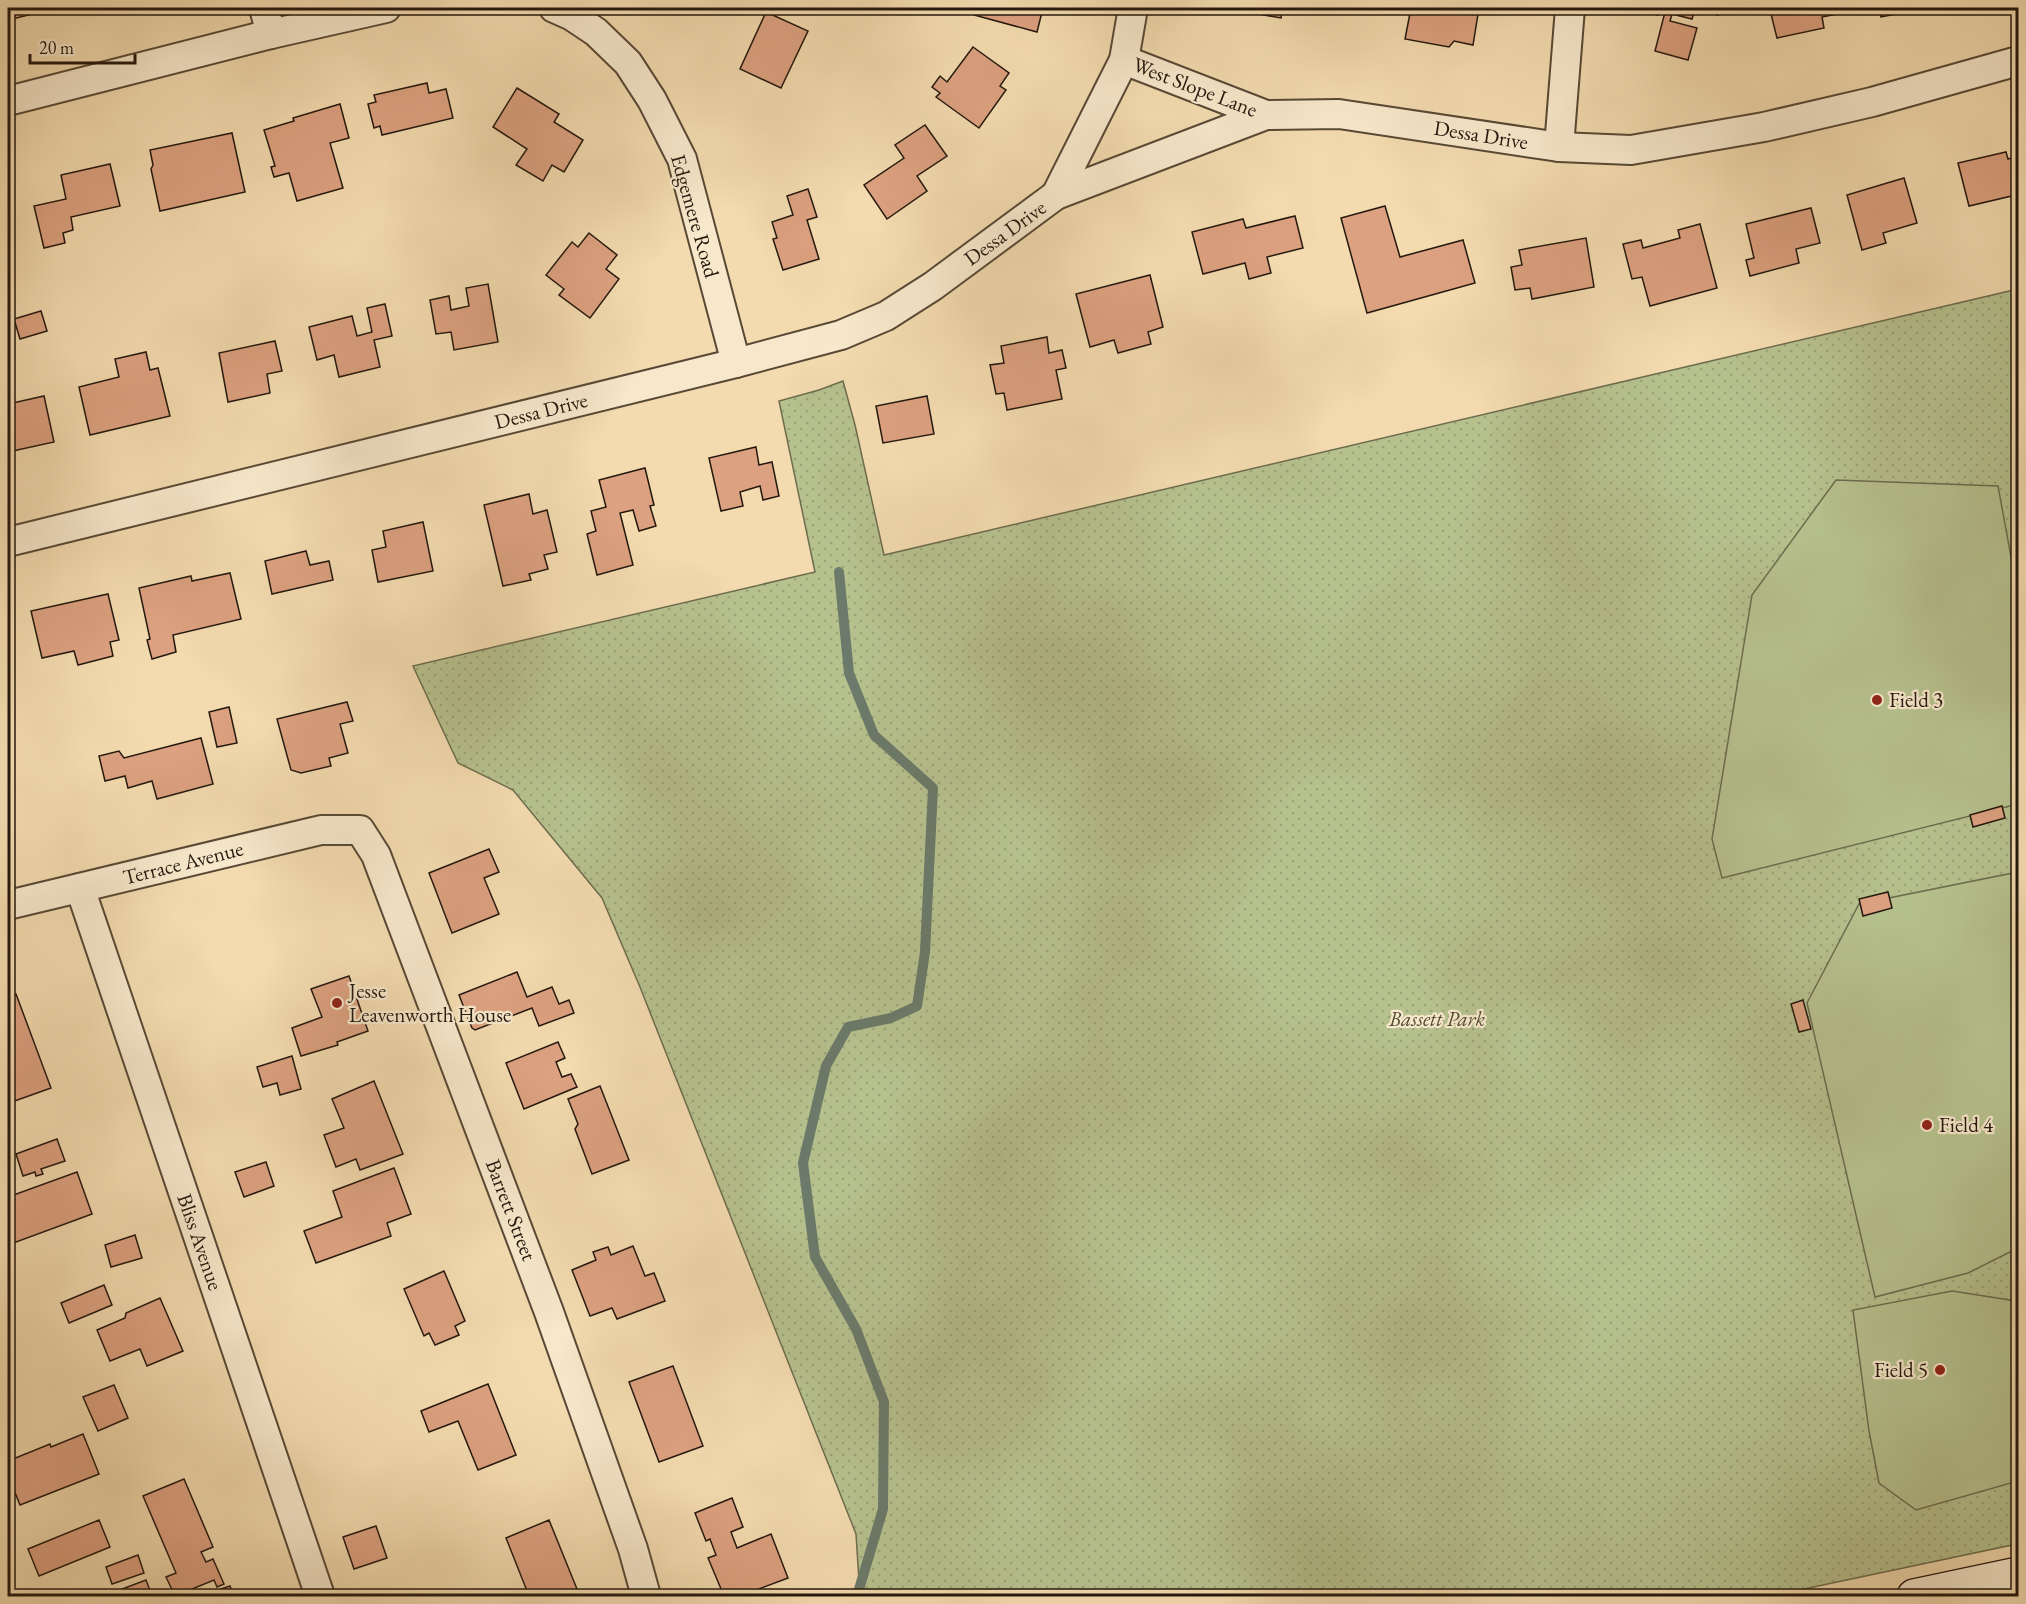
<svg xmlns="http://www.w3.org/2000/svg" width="2026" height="1604" viewBox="0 0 2026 1604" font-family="'EB Garamond',serif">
  <defs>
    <pattern id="park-dots" width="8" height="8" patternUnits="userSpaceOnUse" patternTransform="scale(1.5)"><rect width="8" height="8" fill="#b6c18e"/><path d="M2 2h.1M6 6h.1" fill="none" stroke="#9ca579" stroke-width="1.8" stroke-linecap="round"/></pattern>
  </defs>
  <rect width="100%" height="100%" fill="#f3dbaf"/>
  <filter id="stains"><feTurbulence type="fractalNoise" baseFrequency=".00333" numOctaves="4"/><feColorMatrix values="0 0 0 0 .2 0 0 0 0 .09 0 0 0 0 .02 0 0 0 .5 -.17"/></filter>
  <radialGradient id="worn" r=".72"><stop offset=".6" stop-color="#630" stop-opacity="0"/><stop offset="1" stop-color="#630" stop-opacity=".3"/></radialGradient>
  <path fill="url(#park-dots)" stroke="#6d6c4e" stroke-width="1.5" d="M 2018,289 L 2018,1535 L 2012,1545 L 1771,1596 L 860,1596 L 856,1534 L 640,987 L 602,898 L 513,790 L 458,763 L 413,666 L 815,572 L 779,401 L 819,390 L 843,381 L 855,425 L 884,555 Z"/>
  <g fill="#b6c18e" stroke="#6d6c4e" stroke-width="1.5">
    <path d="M 1836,480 L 1998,486 L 2018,595 L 2018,804 L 1722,878 L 1712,839 L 1752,595 Z"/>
    <path d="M 2018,872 L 2018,1248 L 1968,1273 L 1875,1297 L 1807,1003 L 1859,904 Z"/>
    <path d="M 1952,1291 L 2010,1300 L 2018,1307 L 2018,1481 L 1916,1510 L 1879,1483 L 1869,1431 L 1853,1310 Z"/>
  </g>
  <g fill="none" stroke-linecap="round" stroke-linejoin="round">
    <path stroke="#6b7a6a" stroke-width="10" d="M 839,572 L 849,673 L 874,735 L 933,788 L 925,952 L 917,1006 L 891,1018 L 848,1027 L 826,1066 L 803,1163 L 815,1257 L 856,1329 L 884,1402 L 883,1509 L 857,1596"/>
  </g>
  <g fill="#dca180" stroke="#24180e" stroke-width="1.5">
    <path d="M 8,8 L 49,8 L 49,10 L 8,20 Z"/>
    <path d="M 976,8 L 1043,8 L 1037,32 L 974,15 Z"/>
    <path d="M 1226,8 L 1283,8 L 1281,18 Z"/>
    <path d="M 1411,8 L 1445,8 L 1478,14 L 1473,45 L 1454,41 L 1449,47 L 1405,39 Z"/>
    <path d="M 1641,8 L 1720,8 L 1718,15 L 1695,9 L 1692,19 L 1672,14 L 1670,21 L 1697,28 L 1688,60 L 1655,51 L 1665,12 L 1659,10 L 1658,15 L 1640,11 Z"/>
    <path d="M 1781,8 L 1847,8 L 1848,12 L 1822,17 L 1824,28 L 1777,38 L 1770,10 Z"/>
    <path d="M 1879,8 L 1928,8 L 1881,17 Z"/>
    <path d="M 766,12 L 808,31 L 781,88 L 740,69 Z"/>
    <path d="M 973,47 L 1009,73 L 1000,86 L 1006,90 L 979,128 L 936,97 L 940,93 L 932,87 L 940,76 L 947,82 Z"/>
    <path d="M 427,83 L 429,93 L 446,89 L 453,118 L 382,135 L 380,126 L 374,128 L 368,104 L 376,102 L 374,95 Z"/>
    <path d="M 517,88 L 559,114 L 554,122 L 583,140 L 564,172 L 552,165 L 543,181 L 516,165 L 527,149 L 493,127 Z"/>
    <path d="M 340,104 L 349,138 L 330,143 L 343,188 L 297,201 L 289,173 L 274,177 L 271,167 L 275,166 L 264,130 L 294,121 L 293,118 Z"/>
    <path d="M 925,125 L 947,156 L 917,176 L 927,191 L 887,219 L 864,185 L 904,158 L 895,145 Z"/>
    <path d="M 232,133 L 245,192 L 160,211 L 151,169 L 153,165 L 150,150 Z"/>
    <path d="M 2006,152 L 2008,159 L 2018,156 L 2018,204 L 2016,195 L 1969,206 L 1958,163 Z"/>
    <path d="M 110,164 L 120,206 L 71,217 L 73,230 L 63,233 L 65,243 L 44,248 L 34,206 L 66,199 L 61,175 Z"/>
    <path d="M 1904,178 L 1917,223 L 1883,233 L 1886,243 L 1862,250 L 1847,195 Z"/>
    <path d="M 808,189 L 817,217 L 807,220 L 819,259 L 783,270 L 773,239 L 777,238 L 772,222 L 793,215 L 787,196 Z"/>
    <path d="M 1385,206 L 1400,257 L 1463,240 L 1475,283 L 1367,313 L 1341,218 Z"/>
    <path d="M 1811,208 L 1820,243 L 1796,249 L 1799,263 L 1750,276 L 1746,260 L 1754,258 L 1746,224 Z"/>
    <path d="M 1295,216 L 1303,248 L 1267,257 L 1271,273 L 1249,279 L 1245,263 L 1203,274 L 1192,232 L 1243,219 L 1246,228 Z"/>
    <path d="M 1700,224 L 1717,288 L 1650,306 L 1642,277 L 1632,279 L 1623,244 L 1641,240 L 1643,248 L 1680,238 L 1678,230 Z"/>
    <path d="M 589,233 L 617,255 L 606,269 L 619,279 L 590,318 L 559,295 L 564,289 L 546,275 L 572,242 L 578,247 Z"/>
    <path d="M 1586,238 L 1594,287 L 1532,299 L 1530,288 L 1515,290 L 1511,267 L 1522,265 L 1519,250 Z"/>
    <path d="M 1150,275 L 1163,327 L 1148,332 L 1151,344 L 1118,353 L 1114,340 L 1090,347 L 1076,294 Z"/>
    <path d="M 488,284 L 498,342 L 454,350 L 451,332 L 436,334 L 430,300 L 449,296 L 451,310 L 469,306 L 466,288 Z"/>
    <path d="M 385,304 L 392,336 L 374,340 L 380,367 L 339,377 L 334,355 L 317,360 L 309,327 L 352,316 L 357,336 L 372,332 L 367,308 Z"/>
    <path d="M 41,311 L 47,331 L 20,339 L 14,319 Z"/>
    <path d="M 1047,337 L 1049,353 L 1062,350 L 1066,368 L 1056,370 L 1062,399 L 1007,410 L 1004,393 L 996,394 L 990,365 L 1004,363 L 1001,346 Z"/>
    <path d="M 275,341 L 282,371 L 267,374 L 270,393 L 228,402 L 219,353 Z"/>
    <path d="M 146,352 L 150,370 L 158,368 L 170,416 L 90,435 L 79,387 L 119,377 L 115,359 Z"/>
    <path d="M 44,396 L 54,442 L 8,452 L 8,404 Z"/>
    <path d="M 927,396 L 934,434 L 883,443 L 876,406 Z"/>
    <path d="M 756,447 L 759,465 L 772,462 L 779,496 L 763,500 L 760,486 L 740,492 L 743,506 L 721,511 L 709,458 Z"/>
    <path d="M 645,468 L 654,505 L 650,506 L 656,526 L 639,531 L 633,510 L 620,513 L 633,565 L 597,575 L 587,534 L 596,531 L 591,511 L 606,507 L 599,480 Z"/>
    <path d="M 529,494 L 533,514 L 547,510 L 557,552 L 544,555 L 548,569 L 529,574 L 531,580 L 503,586 L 484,505 Z"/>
    <path d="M 423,522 L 433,571 L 378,582 L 372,550 L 386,547 L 383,531 Z"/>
    <path d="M 306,551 L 310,565 L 329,561 L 333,580 L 272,594 L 265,561 Z"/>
    <path d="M 230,573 L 241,619 L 173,635 L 176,652 L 152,659 L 147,640 L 150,639 L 139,588 L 191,576 L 192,581 Z"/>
    <path d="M 108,594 L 119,640 L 110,642 L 113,656 L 78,665 L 74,651 L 42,658 L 31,611 Z"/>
    <path d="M 347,702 L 353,721 L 340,724 L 348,753 L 329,758 L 331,766 L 301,773 L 291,770 L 277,719 Z"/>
    <path d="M 229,707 L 237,743 L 217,747 L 209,712 Z"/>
    <path d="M 201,738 L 213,784 L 157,799 L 152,781 L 128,788 L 125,776 L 105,781 L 99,756 L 119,751 L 124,758 Z"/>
    <path d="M 2002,806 L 2005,818 L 1973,827 L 1970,815 Z"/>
    <path d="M 489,849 L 499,872 L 484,878 L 499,914 L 452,933 L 429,873 Z"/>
    <path d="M 1888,892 L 1892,908 L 1863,916 L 1859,899 Z"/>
    <path d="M 517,972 L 527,997 L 552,987 L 559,1004 L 569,1000 L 574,1013 L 539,1026 L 532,1008 L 475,1030 L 472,1028 L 459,995 Z"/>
    <path d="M 349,976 L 368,1031 L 337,1042 L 338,1045 L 301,1056 L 292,1028 L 322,1017 L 311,989 Z"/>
    <path d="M 16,994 L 51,1088 L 9,1103 L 8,1099 L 8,997 Z"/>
    <path d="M 1803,1000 L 1811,1029 L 1799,1032 L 1791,1004 Z"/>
    <path d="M 558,1042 L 565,1058 L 556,1062 L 562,1077 L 571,1074 L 577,1087 L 524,1109 L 506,1063 Z"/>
    <path d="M 292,1056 L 301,1089 L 280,1095 L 277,1083 L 263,1087 L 257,1067 Z"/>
    <path d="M 374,1081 L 403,1154 L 360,1170 L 356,1159 L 336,1167 L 324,1135 L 344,1128 L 332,1099 Z"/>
    <path d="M 600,1086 L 629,1160 L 592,1174 L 575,1129 L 578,1124 L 568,1099 Z"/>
    <path d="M 57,1139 L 65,1161 L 41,1169 L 43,1174 L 36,1176 L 35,1172 L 23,1176 L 16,1154 Z"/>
    <path d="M 266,1162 L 274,1186 L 244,1197 L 235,1172 Z"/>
    <path d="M 394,1168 L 411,1214 L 387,1223 L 391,1236 L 316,1263 L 304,1231 L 342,1217 L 333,1191 Z"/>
    <path d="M 77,1172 L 92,1214 L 8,1245 L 8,1197 Z"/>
    <path d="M 135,1235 L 142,1258 L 111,1267 L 105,1245 Z"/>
    <path d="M 633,1246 L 645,1276 L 654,1273 L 665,1301 L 617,1319 L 612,1308 L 590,1316 L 572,1270 L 596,1260 L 593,1252 L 608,1247 L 611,1255 Z"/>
    <path d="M 444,1271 L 465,1321 L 455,1326 L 459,1335 L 435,1345 L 429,1333 L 424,1336 L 404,1289 Z"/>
    <path d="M 104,1285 L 112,1305 L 69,1323 L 61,1303 Z"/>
    <path d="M 160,1298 L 183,1351 L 147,1366 L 140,1349 L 110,1361 L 97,1330 L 125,1318 L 126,1313 Z"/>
    <path d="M 673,1366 L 703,1446 L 659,1462 L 629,1382 Z"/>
    <path d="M 488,1384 L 516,1455 L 478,1470 L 458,1421 L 429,1432 L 421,1411 Z"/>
    <path d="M 114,1385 L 128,1418 L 98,1431 L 83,1397 Z"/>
    <path d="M 83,1434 L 99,1474 L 20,1505 L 8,1475 L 8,1461 L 50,1444 L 51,1447 Z"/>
    <path d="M 184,1479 L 213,1547 L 201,1552 L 206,1562 L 213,1559 L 224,1584 L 217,1587 L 214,1580 L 175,1596 L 166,1577 L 176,1573 L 143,1496 Z"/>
    <path d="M 732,1498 L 743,1527 L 731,1532 L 737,1548 L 771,1534 L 788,1578 L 740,1596 L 724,1596 L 708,1558 L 716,1555 L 710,1539 L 706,1541 L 695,1513 Z"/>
    <path d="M 99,1520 L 110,1547 L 39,1576 L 28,1549 Z"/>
    <path d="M 549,1520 L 579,1594 L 571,1596 L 529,1596 L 506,1538 Z"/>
    <path d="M 376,1526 L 387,1558 L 354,1569 L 343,1537 Z"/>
    <path d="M 138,1555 L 144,1573 L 112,1584 L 106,1567 Z"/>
    <path d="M 146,1580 L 152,1596 L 119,1596 L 117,1591 Z"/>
    <path d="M 230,1586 L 234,1596 L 200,1596 Z"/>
  </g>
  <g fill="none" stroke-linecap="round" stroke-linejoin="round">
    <defs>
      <g id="street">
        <path d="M 264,8 L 271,34"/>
        <path d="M 554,8 L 572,16 L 596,32 L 628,63 L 652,100 L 682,159 L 736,363"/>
        <path d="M 1124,60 L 1266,115"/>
        <path d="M 8,101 L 271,34 L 386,8"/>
        <path d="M 1559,147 L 1570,8"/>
        <path d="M 1056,195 L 1124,60 L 1133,8"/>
        <path d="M 8,542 L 736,363 L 841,335 L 886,316 L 933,286 L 1056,195 L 1266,115 L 1339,114 L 1559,147 L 1631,150 L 1764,127 L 1872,102 L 2018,61"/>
        <path d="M 80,888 L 320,1596"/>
        <path d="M 8,905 L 321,830 L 360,830 L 376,855 L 549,1312 L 633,1549 L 646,1596"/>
      </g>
      <path id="secondary" d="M 1914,1596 L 2018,1574"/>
    </defs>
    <use href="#street" stroke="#584936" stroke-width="32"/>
    <use href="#secondary" stroke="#24180e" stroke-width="36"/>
    <use href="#street" stroke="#f7e8cb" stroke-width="28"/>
    <use href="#secondary" stroke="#f7e8cb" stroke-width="33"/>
  </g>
  <g fill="#8f2418" stroke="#f7e8cb" stroke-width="2">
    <circle cx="1877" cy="700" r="6"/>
    <circle cx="337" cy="1003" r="6"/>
    <circle cx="1927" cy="1125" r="6"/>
    <circle cx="1940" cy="1370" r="6"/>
  </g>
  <g text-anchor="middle" stroke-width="4.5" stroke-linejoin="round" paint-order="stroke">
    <g font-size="21" fill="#24180e" stroke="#f7e8cb">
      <text transform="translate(1195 87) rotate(21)" y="7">West Slope Lane</text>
      <text transform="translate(1481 135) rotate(9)" y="7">Dessa Drive</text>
      <text transform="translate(695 216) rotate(74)" y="7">Edgemere Road</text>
      <text transform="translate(1005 233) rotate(-36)" y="7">Dessa Drive</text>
      <text transform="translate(541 411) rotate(-14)" y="7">Dessa Drive</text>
      <text transform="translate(183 863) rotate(-14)" y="7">Terrace Avenue</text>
      <text transform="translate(511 1210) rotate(69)" y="7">Barrett Street</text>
      <text transform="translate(200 1242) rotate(71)" y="7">Bliss Avenue</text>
    </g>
    <g font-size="21" fill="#24180e" stroke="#f7e8cb" text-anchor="start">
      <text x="1889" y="707">Field 3</text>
      <text x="349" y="998">Jesse<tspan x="349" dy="24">Leavenworth House</tspan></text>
      <text x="1939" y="1132">Field 4</text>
      <text x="1928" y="1377" text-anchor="end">Field 5</text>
    </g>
    <g font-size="21" font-style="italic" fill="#504b34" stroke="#f7e8cb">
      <text x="1437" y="1026">Bassett Park</text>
    </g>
  </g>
  <rect width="2026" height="1604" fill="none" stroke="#f3dbaf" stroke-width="30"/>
  <rect x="9" y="9" width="2008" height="1586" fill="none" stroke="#24180e" stroke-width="3"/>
  <rect x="15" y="15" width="1996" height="1574" fill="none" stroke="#24180e" stroke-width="1.5"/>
  <path d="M30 54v9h105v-9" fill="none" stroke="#24180e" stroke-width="3"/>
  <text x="39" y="54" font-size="18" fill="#24180e" stroke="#f7e8cb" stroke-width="4.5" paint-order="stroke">20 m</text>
  <rect width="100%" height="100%" filter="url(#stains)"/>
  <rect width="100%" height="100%" fill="url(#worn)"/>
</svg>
